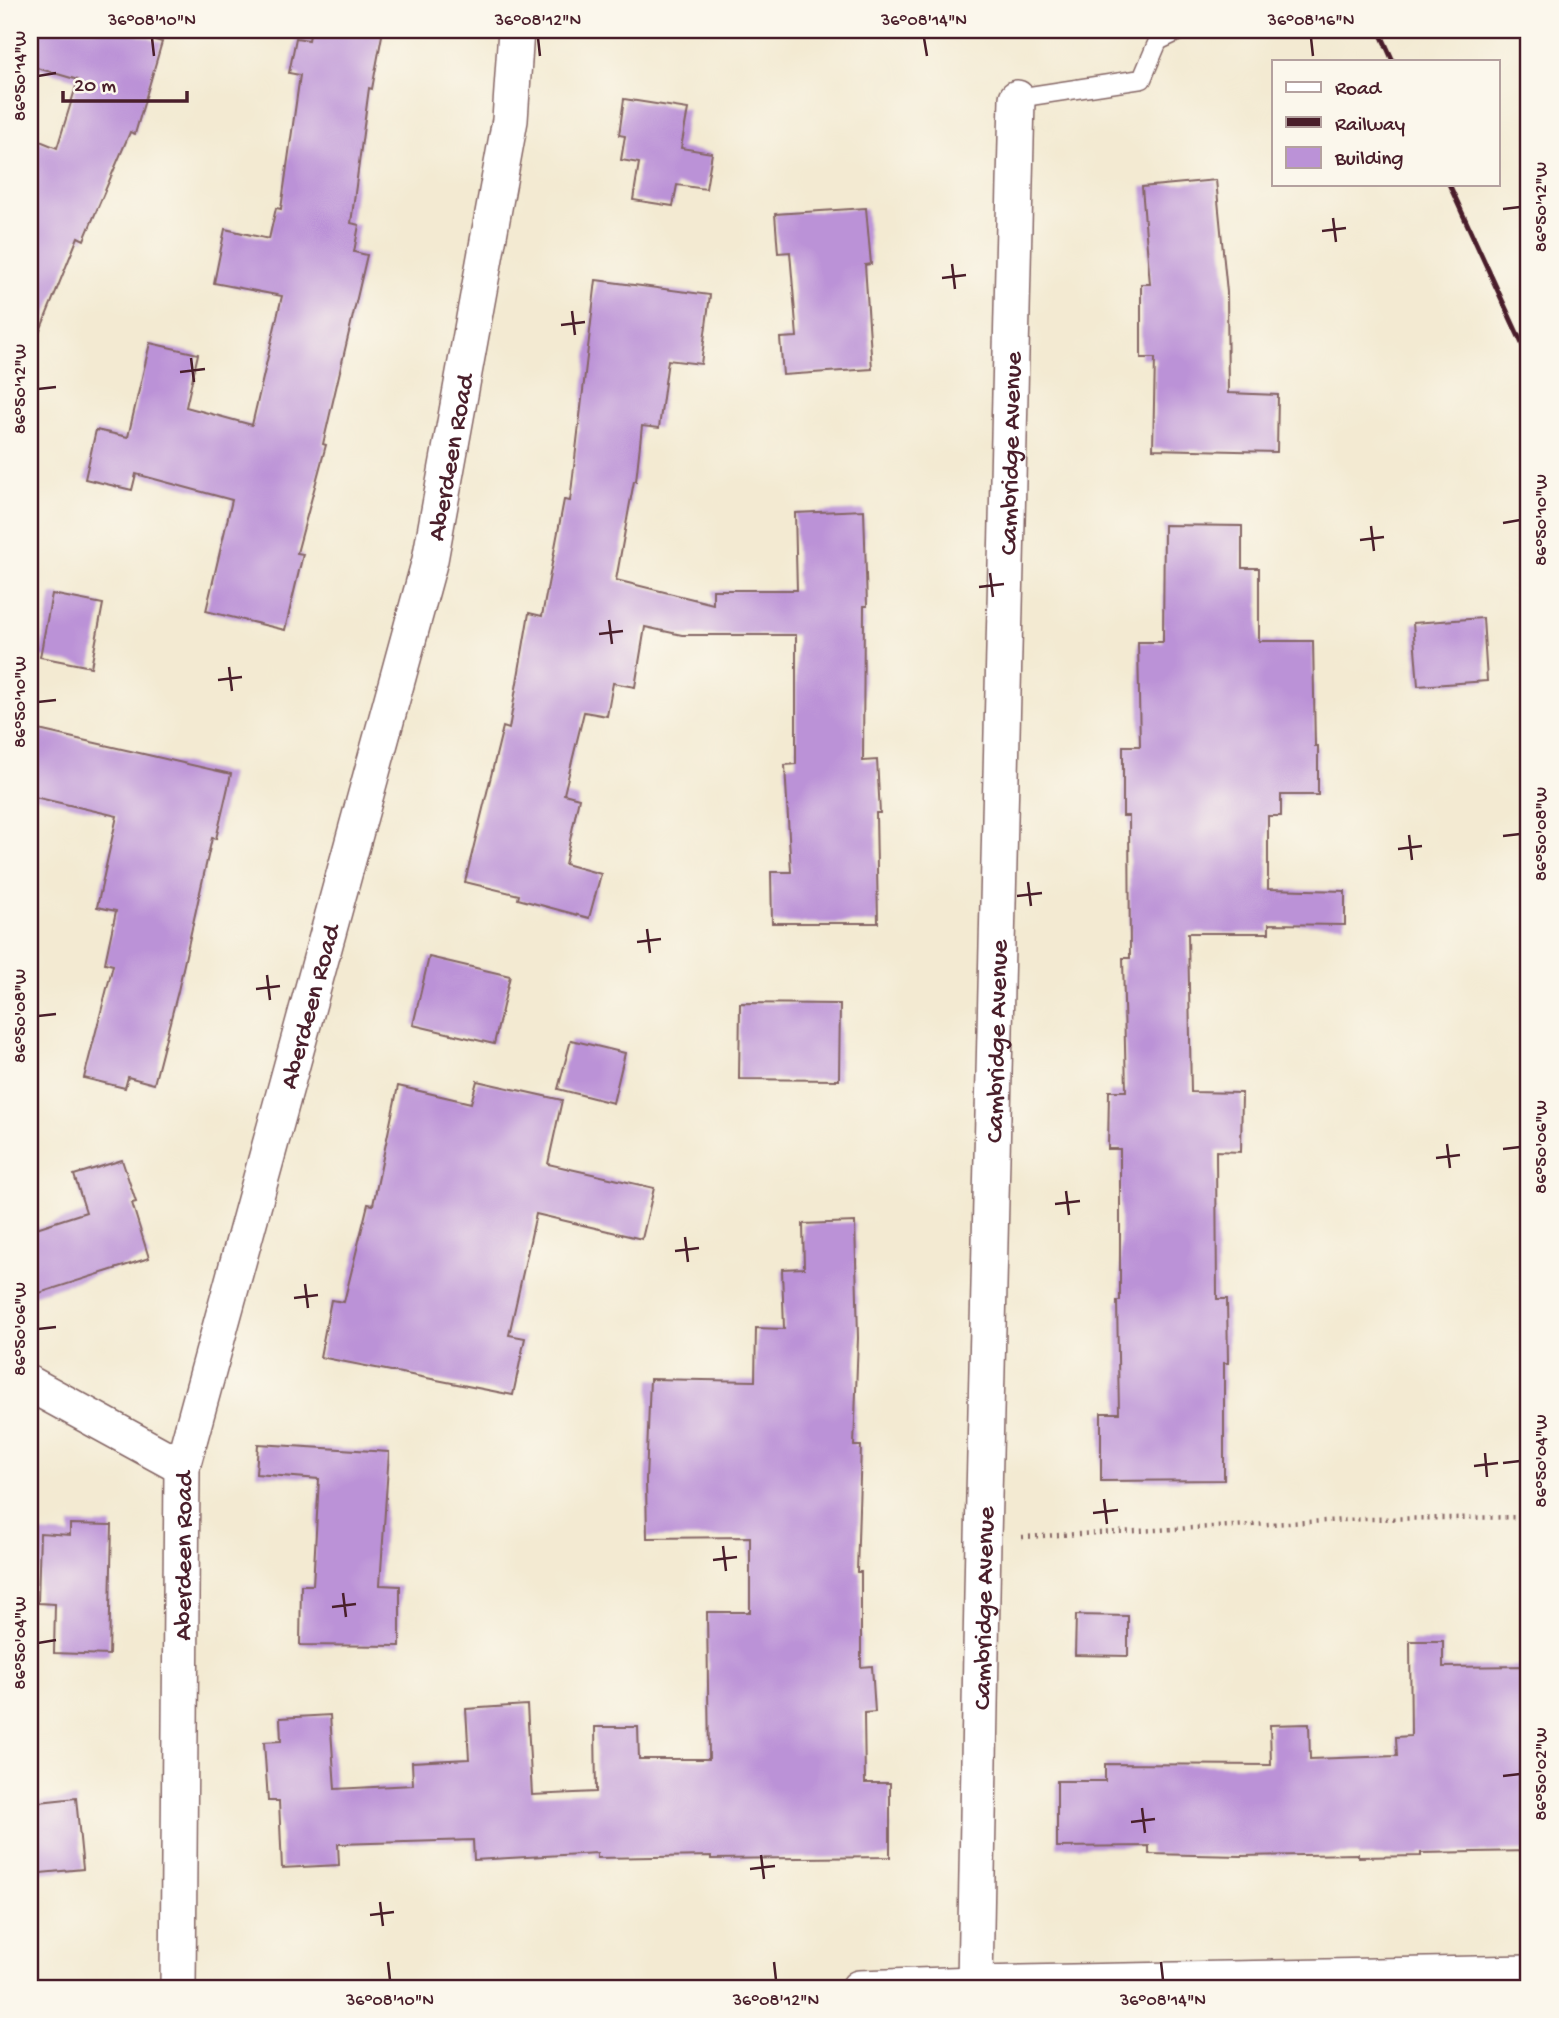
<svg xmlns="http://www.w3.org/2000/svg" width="1559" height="2018" viewBox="0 0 1559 2018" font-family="'Gochi Hand',sans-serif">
  <rect width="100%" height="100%" fill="#fbf7ec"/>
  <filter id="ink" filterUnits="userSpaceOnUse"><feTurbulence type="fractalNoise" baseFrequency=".0143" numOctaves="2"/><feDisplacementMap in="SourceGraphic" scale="14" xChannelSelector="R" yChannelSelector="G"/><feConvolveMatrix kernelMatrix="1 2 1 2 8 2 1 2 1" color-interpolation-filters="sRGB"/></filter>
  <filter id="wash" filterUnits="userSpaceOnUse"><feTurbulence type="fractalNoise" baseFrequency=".00686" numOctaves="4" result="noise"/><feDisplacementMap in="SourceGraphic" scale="28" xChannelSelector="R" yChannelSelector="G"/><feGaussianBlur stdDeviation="1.57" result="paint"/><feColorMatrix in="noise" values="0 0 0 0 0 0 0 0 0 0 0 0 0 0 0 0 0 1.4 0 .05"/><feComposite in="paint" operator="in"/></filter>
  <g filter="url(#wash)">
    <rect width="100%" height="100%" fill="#f3ead2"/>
    <g id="blocks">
      <g fill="#bb92d7">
        <path d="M 30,30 L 120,30 L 162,42 L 135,134 L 130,132 L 84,240 L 78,237 L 31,353 L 30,353 L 30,137 L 57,148 L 78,80 L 30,66 Z"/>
        <path d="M 311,30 L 383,30 L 372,89 L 369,88 L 351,223 L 359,225 L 354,252 L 367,255 L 323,444 L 326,445 L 297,553 L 303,554 L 285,630 L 206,611 L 232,500 L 136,474 L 132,490 L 85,479 L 96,430 L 128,437 L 150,343 L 198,354 L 186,407 L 252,425 L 282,296 L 214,283 L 225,229 L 269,239 L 276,208 L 281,209 L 300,75 L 289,73 L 296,38 L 309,40 Z"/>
        <path d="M 624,99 L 688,109 L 681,148 L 712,153 L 706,189 L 677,185 L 673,206 L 633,200 L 639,163 L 621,160 L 625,136 L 619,135 Z"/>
        <path d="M 1216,180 L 1227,292 L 1228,393 L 1278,395 L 1277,452 L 1153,449 L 1155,358 L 1141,358 L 1141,284 L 1150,284 L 1142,187 Z"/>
        <path d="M 866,208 L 871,264 L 865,265 L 872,369 L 783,375 L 780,338 L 797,337 L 790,252 L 778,253 L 775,214 Z"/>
        <path d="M 596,280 L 710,295 L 701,364 L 668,360 L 659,428 L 642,426 L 636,481 L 634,481 L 616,580 L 713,604 L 713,590 L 797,590 L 795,513 L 864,510 L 867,606 L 864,606 L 863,761 L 877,760 L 880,813 L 876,813 L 878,923 L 772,923 L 771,872 L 791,872 L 785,765 L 796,764 L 796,635 L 682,635 L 645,627 L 635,687 L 613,683 L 607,716 L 584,712 L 564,794 L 579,798 L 565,864 L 601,874 L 589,918 L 518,899 L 519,895 L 465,882 L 503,727 L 509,729 L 529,613 L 542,616 L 564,500 L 570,501 Z"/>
        <path d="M 1164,525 L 1242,526 L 1242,568 L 1259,568 L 1259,641 L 1313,641 L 1315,746 L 1318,746 L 1318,795 L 1281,795 L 1281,816 L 1268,816 L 1268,889 L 1345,891 L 1345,925 L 1269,924 L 1269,933 L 1188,933 L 1191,1092 L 1242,1093 L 1241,1152 L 1216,1151 L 1217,1299 L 1227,1299 L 1228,1363 L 1224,1363 L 1224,1480 L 1101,1481 L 1101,1413 L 1119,1413 L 1117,1301 L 1120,1301 L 1120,1149 L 1108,1149 L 1109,1091 L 1126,1091 L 1123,958 L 1130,958 L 1129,816 L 1123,816 L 1123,746 L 1140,746 L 1138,642 L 1163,642 Z"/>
        <path d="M 52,594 L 103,604 L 91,667 L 40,657 Z"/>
        <path d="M 1483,618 L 1487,681 L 1418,686 L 1413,623 Z"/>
        <path d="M 30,728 L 231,774 L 216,839 L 212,838 L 178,991 L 154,1084 L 128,1077 L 125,1088 L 84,1078 L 113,965 L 105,963 L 116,911 L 97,907 L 117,816 L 30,796 Z"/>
        <path d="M 429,957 L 510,976 L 494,1044 L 413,1025 Z"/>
        <path d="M 740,1003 L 840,1004 L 839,1080 L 739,1079 Z"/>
        <path d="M 571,1040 L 625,1053 L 613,1103 L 558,1089 Z"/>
        <path d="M 477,1081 L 562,1100 L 548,1164 L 654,1188 L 642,1239 L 536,1214 L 509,1335 L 525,1338 L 513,1395 L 320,1357 L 331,1300 L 344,1302 L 368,1204 L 373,1205 L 398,1086 L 471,1103 Z"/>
        <path d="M 122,1160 L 136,1202 L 132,1203 L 149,1258 L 30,1296 L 30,1230 L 86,1212 L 74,1175 Z"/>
        <path d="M 855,1222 L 858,1338 L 854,1446 L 861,1446 L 857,1572 L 861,1572 L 861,1667 L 872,1666 L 875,1712 L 864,1713 L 865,1783 L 890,1783 L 890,1857 L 711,1859 L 711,1856 L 597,1858 L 597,1853 L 474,1860 L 473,1840 L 338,1844 L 339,1865 L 282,1868 L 279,1801 L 268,1801 L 264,1742 L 281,1741 L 280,1718 L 330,1715 L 335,1789 L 413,1785 L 412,1762 L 469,1759 L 466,1709 L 527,1705 L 532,1795 L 596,1792 L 595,1727 L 638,1727 L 639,1759 L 709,1759 L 707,1612 L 750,1612 L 750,1537 L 647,1538 L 646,1480 L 650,1379 L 755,1381 L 756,1328 L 784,1329 L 782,1269 L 804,1268 L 803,1224 Z"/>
        <path d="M 258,1444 L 389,1452 L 380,1585 L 400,1586 L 400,1646 L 300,1645 L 301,1585 L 313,1585 L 319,1479 L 256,1474 Z"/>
        <path d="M 70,1524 L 112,1525 L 109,1655 L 54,1653 L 55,1604 L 38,1603 L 40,1533 L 70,1535 Z"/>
        <path d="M 1076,1615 L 1128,1616 L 1128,1656 L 1075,1655 Z"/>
        <path d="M 1410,1641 L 1443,1641 L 1443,1667 L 1529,1666 L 1529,1851 L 1421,1853 L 1421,1856 L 1358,1857 L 1358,1854 L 1241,1856 L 1149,1854 L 1149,1846 L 1057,1847 L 1057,1781 L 1105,1781 L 1105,1764 L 1271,1765 L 1270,1725 L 1309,1724 L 1310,1759 L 1397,1756 L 1396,1737 L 1411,1736 Z"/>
        <path d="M 76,1798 L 83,1869 L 30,1874 L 30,1803 Z"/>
      </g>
    </g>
  </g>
  <g filter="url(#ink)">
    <use href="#blocks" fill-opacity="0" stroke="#856665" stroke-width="2"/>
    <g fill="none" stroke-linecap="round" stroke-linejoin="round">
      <defs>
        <path id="lane" d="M 1017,98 L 1142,79 L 1158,41 L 1181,30"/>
        <g id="street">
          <path d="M 30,1384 L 182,1467"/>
          <path id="s1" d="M 975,1984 L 983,1539 L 1017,98"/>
          <path id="s2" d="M 178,1988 L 182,1467 L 430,560 L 510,120 L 516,30"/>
          <path d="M 859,1988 L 975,1984 L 1529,1973"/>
        </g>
      </defs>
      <use href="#lane" stroke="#856665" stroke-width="21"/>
      <use href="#street" stroke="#856665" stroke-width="38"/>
      <path stroke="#856665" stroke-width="4.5" stroke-dasharray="2 5" stroke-linecap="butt" d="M 1022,1537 L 1365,1519 L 1529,1517"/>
      <use href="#lane" stroke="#fff" stroke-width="18"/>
      <use href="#street" stroke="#fff" stroke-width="35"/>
      <g stroke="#4a1f2b" stroke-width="5">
        <path d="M 1379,30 L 1393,61"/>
        <path d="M 1449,184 L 1529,359"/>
      </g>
    </g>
  </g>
  <path fill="none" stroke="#4a1f2b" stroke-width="2.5" d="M 152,38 L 154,56M 538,38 L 540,56M 924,38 L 927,56M 1311,38 L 1313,56M 38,76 L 56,73M 1503,209 L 1520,207M 1333,218 L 1336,242M 1322,231 L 1346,228M 952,264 L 955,289M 942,278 L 966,275M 572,311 L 575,335M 561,325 L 585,322M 191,358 L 194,382M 180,372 L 205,369M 38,389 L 56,387M 1503,523 L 1520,520M 1371,526 L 1374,551M 1360,540 L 1384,537M 990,573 L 993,597M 979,587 L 1004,584M 609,620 L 612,644M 599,634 L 623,631M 229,667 L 232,691M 218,680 L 242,677M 38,702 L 56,700M 1409,835 L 1412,860M 1503,836 L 1520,834M 1398,849 L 1422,846M 1028,882 L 1031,906M 1017,896 L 1042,893M 647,929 L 650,953M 637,942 L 661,939M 267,975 L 270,1000M 256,989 L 280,986M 38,1016 L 56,1014M 1447,1144 L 1450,1168M 1503,1149 L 1520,1147M 1436,1158 L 1460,1155M 1066,1191 L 1069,1215M 1055,1204 L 1080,1201M 685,1237 L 688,1262M 675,1251 L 699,1248M 305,1284 L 308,1308M 294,1298 L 318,1295M 38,1329 L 56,1327M 1485,1453 L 1487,1477M 1503,1463 L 1520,1461M 1474,1466 L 1498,1463M 1104,1499 L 1107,1524M 1093,1513 L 1118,1510M 723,1546 L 726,1571M 713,1560 L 737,1557M 343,1593 L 346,1617M 332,1607 L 356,1604M 38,1643 L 56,1640M 1503,1776 L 1520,1774M 1142,1808 L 1145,1833M 1131,1822 L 1155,1819M 761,1855 L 764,1879M 750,1869 L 775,1866M 380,1902 L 383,1926M 370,1915 L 394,1912M 388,1962 L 390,1980M 774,1962 L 776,1980M 1161,1962 L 1163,1980"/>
  <g text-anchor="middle" stroke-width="7" stroke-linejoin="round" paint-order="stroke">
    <g font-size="26" fill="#4a1f2b" stroke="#fbf7ec">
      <text dy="9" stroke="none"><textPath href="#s1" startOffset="1531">Cambridge Avenue</textPath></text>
      <text dy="9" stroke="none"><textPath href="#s2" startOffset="1566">Aberdeen Road</textPath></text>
      <text dy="9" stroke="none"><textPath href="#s2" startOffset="999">Aberdeen Road</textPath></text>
      <text dy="9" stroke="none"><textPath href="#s1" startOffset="943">Cambridge Avenue</textPath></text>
      <text dy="9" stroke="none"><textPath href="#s2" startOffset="432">Aberdeen Road</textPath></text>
      <text dy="9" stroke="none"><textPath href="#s1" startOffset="376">Cambridge Avenue</textPath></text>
    </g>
  </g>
  <rect width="1559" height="2018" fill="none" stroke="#fbf7ec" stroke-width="77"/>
  <rect x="1272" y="60" width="228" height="126" fill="#fbf7ec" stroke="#b4a19f" stroke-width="2"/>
  <rect x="1286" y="82" width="35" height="10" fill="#ffffff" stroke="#b4a19f" stroke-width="2"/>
  <text x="1335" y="94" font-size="21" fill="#4a1f2b">Road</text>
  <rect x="1286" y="117" width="35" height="10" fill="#4a1f2b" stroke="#b4a19f" stroke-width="2"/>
  <text x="1335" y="130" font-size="21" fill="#4a1f2b">Railway</text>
  <rect x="1286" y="147" width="35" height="21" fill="#bb92d7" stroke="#b4a19f" stroke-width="2"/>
  <text x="1335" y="164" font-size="21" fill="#4a1f2b">Building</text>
  <path d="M63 91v10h124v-10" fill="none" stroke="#4a1f2b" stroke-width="3.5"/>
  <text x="74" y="91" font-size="21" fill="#4a1f2b" stroke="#fbf7ec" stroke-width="5" paint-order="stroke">20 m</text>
  <rect x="38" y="38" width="1482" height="1942" fill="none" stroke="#4a1f2b" stroke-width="2.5"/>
  <g font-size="18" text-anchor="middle" fill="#4a1f2b">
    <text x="152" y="25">36°08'10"N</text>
    <text x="538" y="25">36°08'12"N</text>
    <text x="924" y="25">36°08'14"N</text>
    <text x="1311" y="25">36°08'16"N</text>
    <text transform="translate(19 76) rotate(-90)" y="6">86°50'14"W</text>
    <text transform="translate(1540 207) rotate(-90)" y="6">86°50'12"W</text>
    <text transform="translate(19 389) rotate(-90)" y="6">86°50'12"W</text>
    <text transform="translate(1540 520) rotate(-90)" y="6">86°50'10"W</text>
    <text transform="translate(19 702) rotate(-90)" y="6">86°50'10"W</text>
    <text transform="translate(1540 834) rotate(-90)" y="6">86°50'08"W</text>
    <text transform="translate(19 1016) rotate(-90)" y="6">86°50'08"W</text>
    <text transform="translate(1540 1147) rotate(-90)" y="6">86°50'06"W</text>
    <text transform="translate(19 1329) rotate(-90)" y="6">86°50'06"W</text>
    <text transform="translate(1540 1461) rotate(-90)" y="6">86°50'04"W</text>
    <text transform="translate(19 1643) rotate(-90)" y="6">86°50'04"W</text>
    <text transform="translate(1540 1774) rotate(-90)" y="6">86°50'02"W</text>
    <text x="390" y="2005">36°08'10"N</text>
    <text x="776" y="2005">36°08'12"N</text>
    <text x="1163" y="2005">36°08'14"N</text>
  </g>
</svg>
